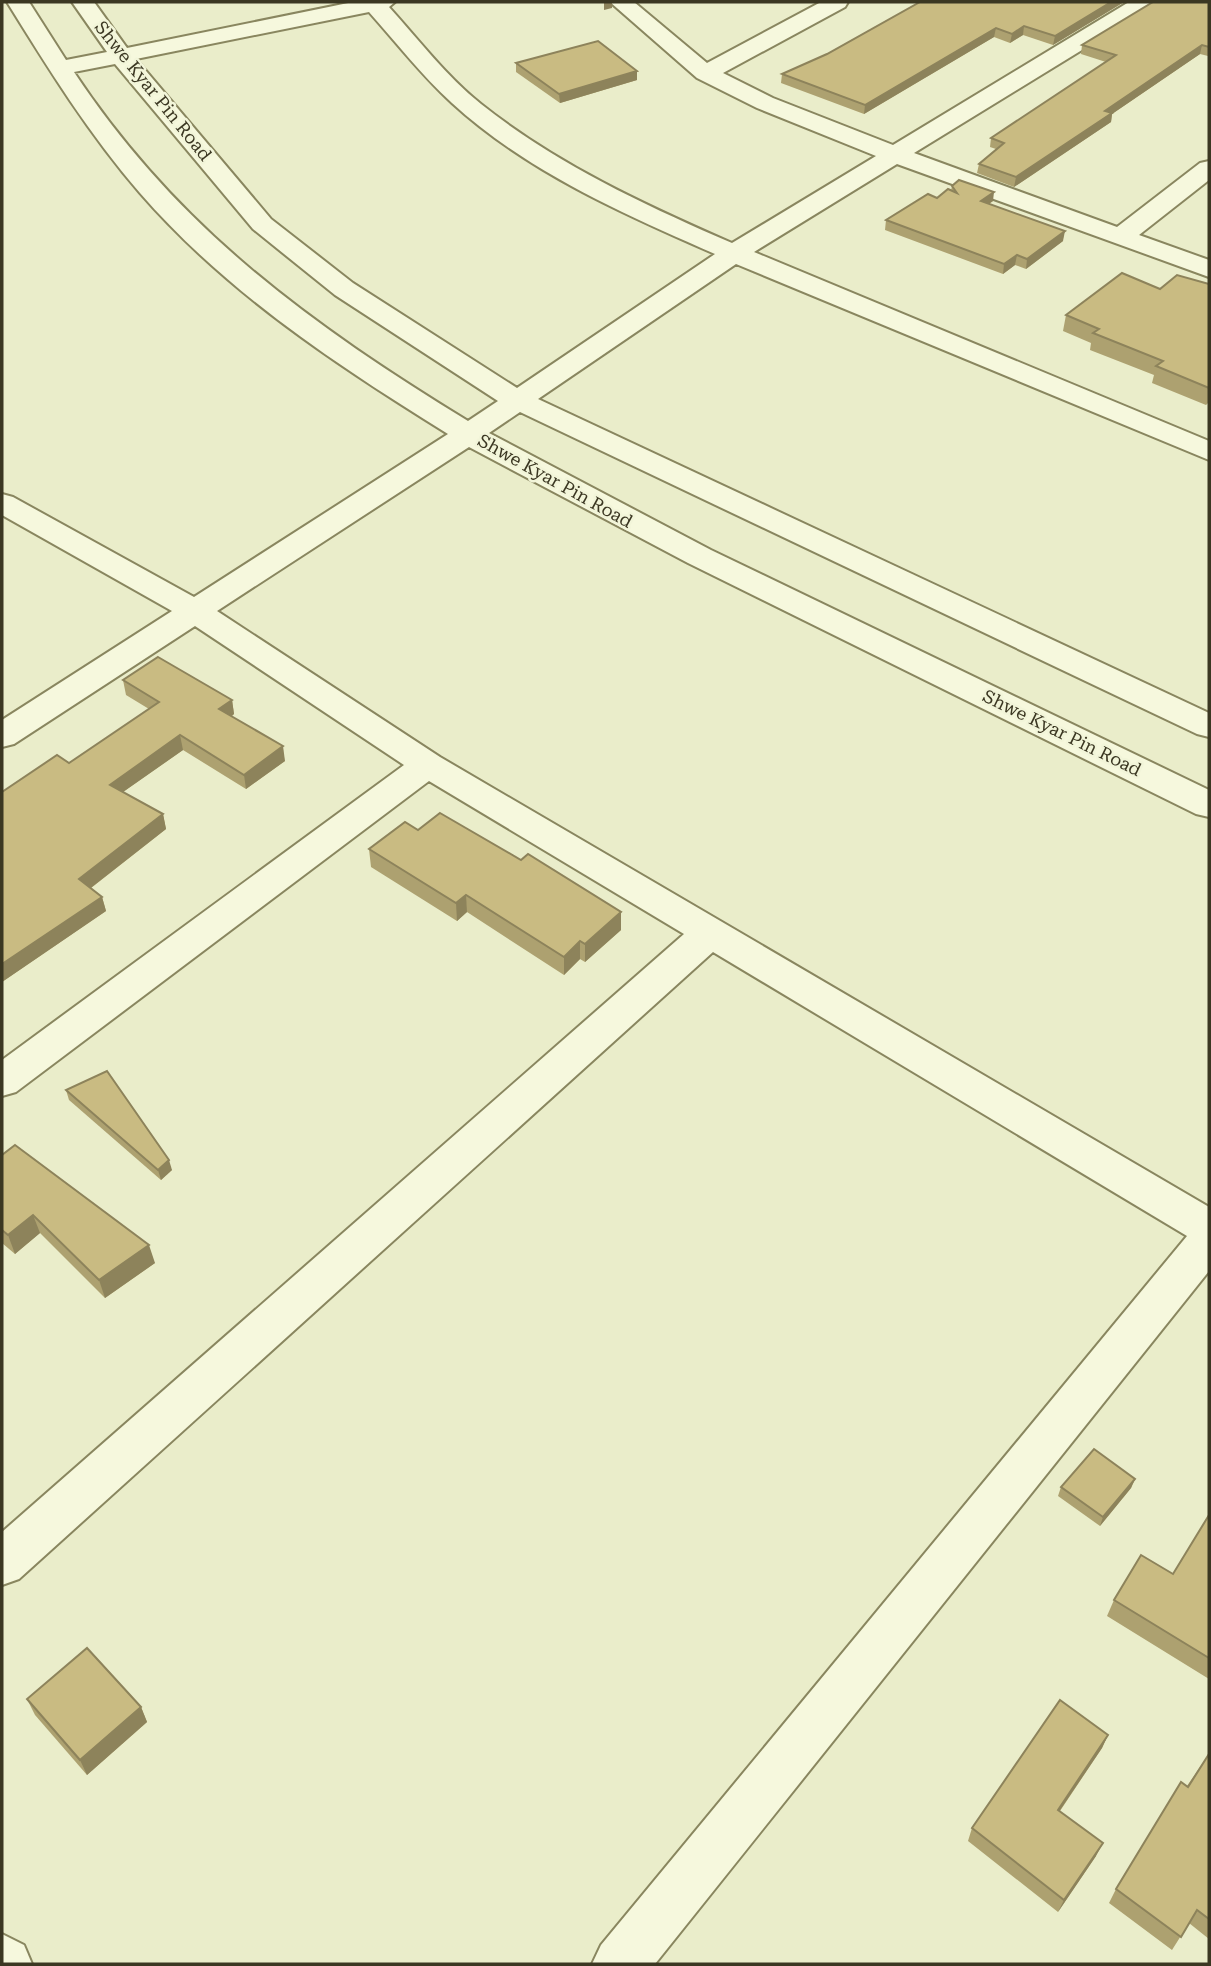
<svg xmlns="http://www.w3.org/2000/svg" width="1211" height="1966" viewBox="0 0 1211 1966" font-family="'Roboto Serif',serif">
  <rect width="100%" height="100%" fill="#eaedca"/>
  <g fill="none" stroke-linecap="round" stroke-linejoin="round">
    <defs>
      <g id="minor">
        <path d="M 7,2 L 29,2 L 66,60 L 107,52 L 72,2 L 94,2 L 127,48 L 353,2 L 395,2 L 389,7 C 419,40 446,76 481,104 C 556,164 645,205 732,243 L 876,156 L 757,108 L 697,78 L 610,2 L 634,2 L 707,63 L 821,2 L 848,2 L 845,7 L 723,73 L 773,98 L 893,145 L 1129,2 L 1155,2 L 1152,7 L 914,153 L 1117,227 L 1200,163 L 1209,161 L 1209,180 L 1139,235 L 1209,260 L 1209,277 L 897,164 L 754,252 L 1209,441 L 1209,460 L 736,264 L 538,399 L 1209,713 L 1209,737 L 1197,734 L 520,412 L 489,433 L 711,550 L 1209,790 L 1209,817 L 1196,814 L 688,563 L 469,447 L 217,611 L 440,757 L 1209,1207 L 1209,1271 L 655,1964 L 592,1964 L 601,1945 L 1187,1236 L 713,952 L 19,1579 L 2,1585 L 2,1532 L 684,934 L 429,781 L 16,1092 L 2,1096 L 2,1060 L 404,765 L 195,626 L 14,744 L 2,747 L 2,720 L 172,611 L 2,515 L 2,494 L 13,497 L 194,597 L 448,434 C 338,366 226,292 140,193 C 89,134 48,68 7,2 ZM 369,12 C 396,42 421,75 452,103 C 526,171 623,214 715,254 L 517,388 L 353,283 L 271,219 L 136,59 ZM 115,64 L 253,229 L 335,295 L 498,401 L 468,421 C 310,324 178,229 74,72 Z"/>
        <path d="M 2,1934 L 24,1945 L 32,1964 L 2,1964 Z"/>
      </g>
    </defs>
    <use href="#minor" stroke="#89865f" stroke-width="4"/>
    <use href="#minor" fill="#f6f8dd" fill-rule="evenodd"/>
  </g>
  <g fill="#ada170">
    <path d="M 920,2 L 1124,2 L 1053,45 L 1023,35 L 1010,43 L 994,37 L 864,114 L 781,83 L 782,74 L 827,54 Z"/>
    <path d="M 1209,2 L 1209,56 L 1208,56 L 1200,54 L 1112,114 L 1111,122 L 1014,187 L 977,173 L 979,164 L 996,149 L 990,147 L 991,138 L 1106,62 L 1081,54 L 1082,45 Z"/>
    <path d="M 516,63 L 637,71 L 637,80 L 560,103 L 516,72 Z"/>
    <path d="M 952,186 L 993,201 L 989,204 L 1063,241 L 1026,269 L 1015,265 L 1003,274 L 885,230 L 886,220 L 951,191 Z"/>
    <path d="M 1209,284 L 1209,402 L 1206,405 L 1152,383 L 1154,375 L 1090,350 L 1091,343 L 1063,331 L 1066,315 L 1160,289 Z"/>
    <path d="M 123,680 L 232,700 L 234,714 L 232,716 L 285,761 L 246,789 L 183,750 L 123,792 L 163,814 L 166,829 L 91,888 L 102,897 L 106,911 L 2,982 L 69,763 L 149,709 L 126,695 Z"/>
    <path d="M 418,830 L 621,930 L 585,962 L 580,959 L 564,975 L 467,912 L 457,921 L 371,867 L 369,849 Z"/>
    <path d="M 66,1090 L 172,1170 L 161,1180 L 69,1100 Z"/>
    <path d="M 2,1155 L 155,1263 L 105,1298 L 40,1233 L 15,1254 L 2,1243 Z"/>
    <path d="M 1135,1479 L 1131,1488 L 1100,1526 L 1058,1496 L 1061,1487 Z"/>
    <path d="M 1209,1515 L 1209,1679 L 1107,1616 L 1114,1600 L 1173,1574 Z"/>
    <path d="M 27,1699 L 141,1707 L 147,1722 L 87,1775 L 35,1715 Z"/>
    <path d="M 1108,1735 L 1102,1748 L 1060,1811 L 1096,1856 L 1058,1912 L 968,1841 L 972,1828 Z"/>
    <path d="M 1209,1754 L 1209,1939 L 1189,1923 L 1172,1950 L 1109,1903 L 1116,1889 Z"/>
  </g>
  <g fill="#8d835b">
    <path d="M 604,2 L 612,2 L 612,8 L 604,10 Z"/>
    <path d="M 1111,2 L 1124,2 L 1053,45 L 1055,36 Z"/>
    <path d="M 1024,26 L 1023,35 L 1010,43 L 1012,34 Z"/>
    <path d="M 996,28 L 994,37 L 864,114 L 865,105 Z"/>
    <path d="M 1202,45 L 1200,54 L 1112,114 L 1111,122 L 1014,187 L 1016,177 L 1105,111 Z"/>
    <path d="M 637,71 L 637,80 L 560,103 L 559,94 Z"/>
    <path d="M 994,192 L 993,201 L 979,210 L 981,201 Z"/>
    <path d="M 1065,231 L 1063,241 L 1026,269 L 1027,259 Z"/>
    <path d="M 1017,255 L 1015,265 L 1003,274 L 1004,264 Z"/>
    <path d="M 232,700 L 234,714 L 222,723 L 219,709 Z"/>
    <path d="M 180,735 L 183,750 L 113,799 L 110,785 Z"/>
    <path d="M 283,746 L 285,761 L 246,789 L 244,775 Z"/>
    <path d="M 163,814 L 166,829 L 83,894 L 79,879 Z"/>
    <path d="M 466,895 L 467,912 L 457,921 L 456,903 Z"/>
    <path d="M 102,897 L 106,911 L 2,982 L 2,964 Z"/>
    <path d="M 621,912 L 621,930 L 585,962 L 585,944 Z"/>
    <path d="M 580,941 L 580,959 L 564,975 L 564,957 Z"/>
    <path d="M 169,1160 L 172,1170 L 161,1180 L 158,1170 Z"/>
    <path d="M 33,1215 L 40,1233 L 15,1254 L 8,1235 Z"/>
    <path d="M 149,1245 L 155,1263 L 105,1298 L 99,1280 Z"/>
    <path d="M 1135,1479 L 1131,1488 L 1100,1526 L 1103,1517 Z"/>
    <path d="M 141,1707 L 147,1722 L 87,1775 L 80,1760 Z"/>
    <path d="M 1108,1735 L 1102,1748 L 1052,1822 L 1058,1810 Z"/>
    <path d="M 1103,1843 L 1096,1856 L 1058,1912 L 1064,1900 Z"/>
  </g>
  <g fill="#c9bb82" stroke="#8d835b" stroke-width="2">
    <path d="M 920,2 L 1111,2 L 1055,36 L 1024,26 L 1012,34 L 996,28 L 865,105 L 782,74 L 827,54 Z"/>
    <path d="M 1153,2 L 1209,2 L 1209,47 L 1202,45 L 1105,111 L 1112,113 L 1016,177 L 979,164 L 1004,143 L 991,138 L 1116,55 L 1082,45 Z"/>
    <path d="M 598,41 L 637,71 L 559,94 L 516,63 Z"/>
    <path d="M 959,180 L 994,192 L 981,201 L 1065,231 L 1027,259 L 1017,255 L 1004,264 L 886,220 L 928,194 L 937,198 L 948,189 L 957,193 L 952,186 Z"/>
    <path d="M 1122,273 L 1160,289 L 1177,275 L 1209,284 L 1209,388 L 1156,366 L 1163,361 L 1093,333 L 1099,329 L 1066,315 Z"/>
    <path d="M 158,657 L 232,700 L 219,709 L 283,746 L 244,775 L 180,735 L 110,785 L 163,814 L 79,879 L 102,897 L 2,964 L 2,792 L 57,755 L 69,763 L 159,702 L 123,680 Z"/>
    <path d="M 440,813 L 521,860 L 528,854 L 621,912 L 585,944 L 580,941 L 564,957 L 466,895 L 456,903 L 369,849 L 405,822 L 418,830 Z"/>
    <path d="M 107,1071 L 169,1160 L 158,1170 L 66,1090 Z"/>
    <path d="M 15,1145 L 149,1245 L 99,1280 L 33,1215 L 8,1235 L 2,1230 L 2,1155 Z"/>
    <path d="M 1094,1449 L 1135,1479 L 1103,1517 L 1061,1487 Z"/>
    <path d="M 1209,1515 L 1209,1658 L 1114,1600 L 1141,1555 L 1173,1574 Z"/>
    <path d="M 87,1648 L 141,1707 L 80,1760 L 27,1699 Z"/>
    <path d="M 1060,1700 L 1108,1735 L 1058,1810 L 1103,1843 L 1064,1900 L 972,1828 Z"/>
    <path d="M 1209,1754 L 1209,1919 L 1197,1910 L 1181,1937 L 1116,1889 L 1181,1782 L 1188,1787 Z"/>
  </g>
  <g text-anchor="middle" stroke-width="5" stroke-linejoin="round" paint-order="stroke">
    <g font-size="18" fill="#3b3722" stroke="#f2f5d9">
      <text transform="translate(153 91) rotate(51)" y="6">Shwe Kyar Pin Road</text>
      <text transform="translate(555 481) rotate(29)" y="6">Shwe Kyar Pin Road</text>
      <text transform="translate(1062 733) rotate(26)" y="6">Shwe Kyar Pin Road</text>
    </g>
  </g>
  <rect width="1211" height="1966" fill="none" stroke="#3b3722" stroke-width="7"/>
</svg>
